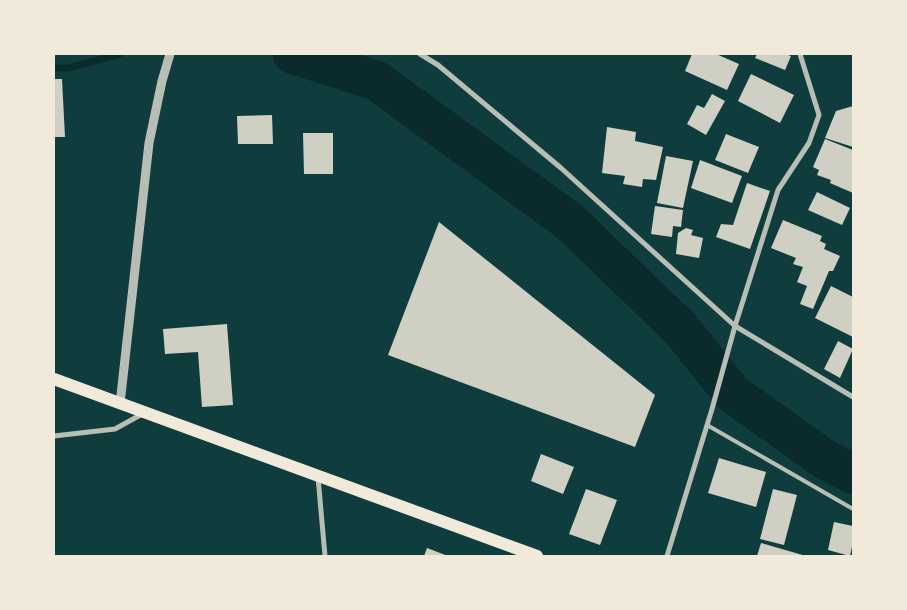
<svg xmlns="http://www.w3.org/2000/svg" width="907" height="610" viewBox="0 0 907 610" font-family="'DM Sans',sans-serif">
  <rect width="100%" height="100%" fill="#0f3d3e"/>
  <g fill="none" stroke-linecap="round" stroke-linejoin="round">
    <path stroke="#0a2a2b" stroke-width="7" d="M 54,68 L 68,68 L 120,54"/>
    <path stroke="#0a2a2b" stroke-width="40" d="M 293,54 L 377,81 L 570,222 L 681,329 L 732,393 L 823,458 L 853,474"/>
  </g>
  <g fill="#cfcfc3">
    <path d="M 692,54 L 716,54 L 739,64 L 727,90 L 685,71 Z"/>
    <path d="M 757,54 L 785,54 L 791,56 L 785,70 L 755,58 Z"/>
    <path d="M 751,74 L 794,95 L 780,123 L 738,101 Z"/>
    <path d="M 54,79 L 62,79 L 65,137 L 54,137 Z"/>
    <path d="M 712,94 L 725,101 L 706,135 L 687,124 L 697,105 L 704,108 Z"/>
    <path d="M 853,106 L 853,147 L 825,138 L 836,111 Z"/>
    <path d="M 272,115 L 273,144 L 238,144 L 237,116 Z"/>
    <path d="M 607,127 L 636,132 L 635,141 L 663,147 L 656,180 L 643,179 L 642,187 L 623,184 L 625,176 L 602,173 Z"/>
    <path d="M 303,133 L 333,133 L 333,174 L 304,174 Z"/>
    <path d="M 726,134 L 759,147 L 748,173 L 715,160 Z"/>
    <path d="M 825,139 L 853,150 L 853,193 L 830,183 L 831,180 L 817,175 L 819,170 L 813,167 Z"/>
    <path d="M 666,156 L 693,161 L 683,208 L 657,203 Z"/>
    <path d="M 700,160 L 742,176 L 732,203 L 691,188 Z"/>
    <path d="M 747,183 L 770,191 L 750,249 L 716,237 L 721,224 L 733,225 Z"/>
    <path d="M 817,192 L 850,208 L 842,225 L 808,210 Z"/>
    <path d="M 655,206 L 683,210 L 681,227 L 673,226 L 672,237 L 651,234 Z"/>
    <path d="M 783,220 L 822,236 L 820,241 L 826,244 L 824,249 L 840,256 L 833,271 L 829,271 L 813,309 L 800,304 L 807,286 L 797,282 L 803,267 L 793,264 L 796,258 L 771,248 Z"/>
    <path d="M 439,222 L 655,395 L 635,447 L 388,355 Z"/>
    <path d="M 686,228 L 693,230 L 691,235 L 703,238 L 699,258 L 676,254 L 678,233 Z"/>
    <path d="M 831,286 L 853,297 L 853,337 L 815,318 Z"/>
    <path d="M 227,324 L 233,405 L 202,407 L 198,352 L 165,354 L 163,329 Z"/>
    <path d="M 838,341 L 853,349 L 840,378 L 824,369 Z"/>
    <path d="M 541,454 L 574,467 L 563,494 L 531,481 Z"/>
    <path d="M 719,458 L 766,472 L 756,507 L 708,493 Z"/>
    <path d="M 586,489 L 617,500 L 600,545 L 569,534 Z"/>
    <path d="M 773,489 L 797,495 L 784,545 L 760,539 Z"/>
    <path d="M 834,522 L 853,526 L 853,542 L 850,556 L 828,550 Z"/>
    <path d="M 761,543 L 806,556 L 757,556 Z"/>
    <path d="M 427,548 L 448,556 L 424,556 Z"/>
  </g>
  <g fill="none" stroke-linecap="round" stroke-linejoin="round">
    <path stroke="#b8beb3" stroke-width="4" d="M 707,425 L 853,509"/>
    <g stroke="#b8beb3" stroke-width="5">
      <path d="M 420,54 L 438,65 L 561,168 L 735,326 L 853,397"/>
      <path d="M 54,436 L 115,429 L 144,413"/>
      <path d="M 318,477 L 325,556"/>
      <path d="M 667,556 L 712,409 L 735,326 L 778,190 L 809,143 L 819,115 L 800,54"/>
    </g>
    <path stroke="#b8beb3" stroke-width="9" d="M 120,404 L 149,143 L 162,81 L 170,54"/>
    <path stroke="#f1e9da" stroke-width="12" d="M 54,379 L 537,556"/>
  </g>
  <rect width="907" height="610" fill="none" stroke="#f1e9da" stroke-width="110"/>
</svg>
